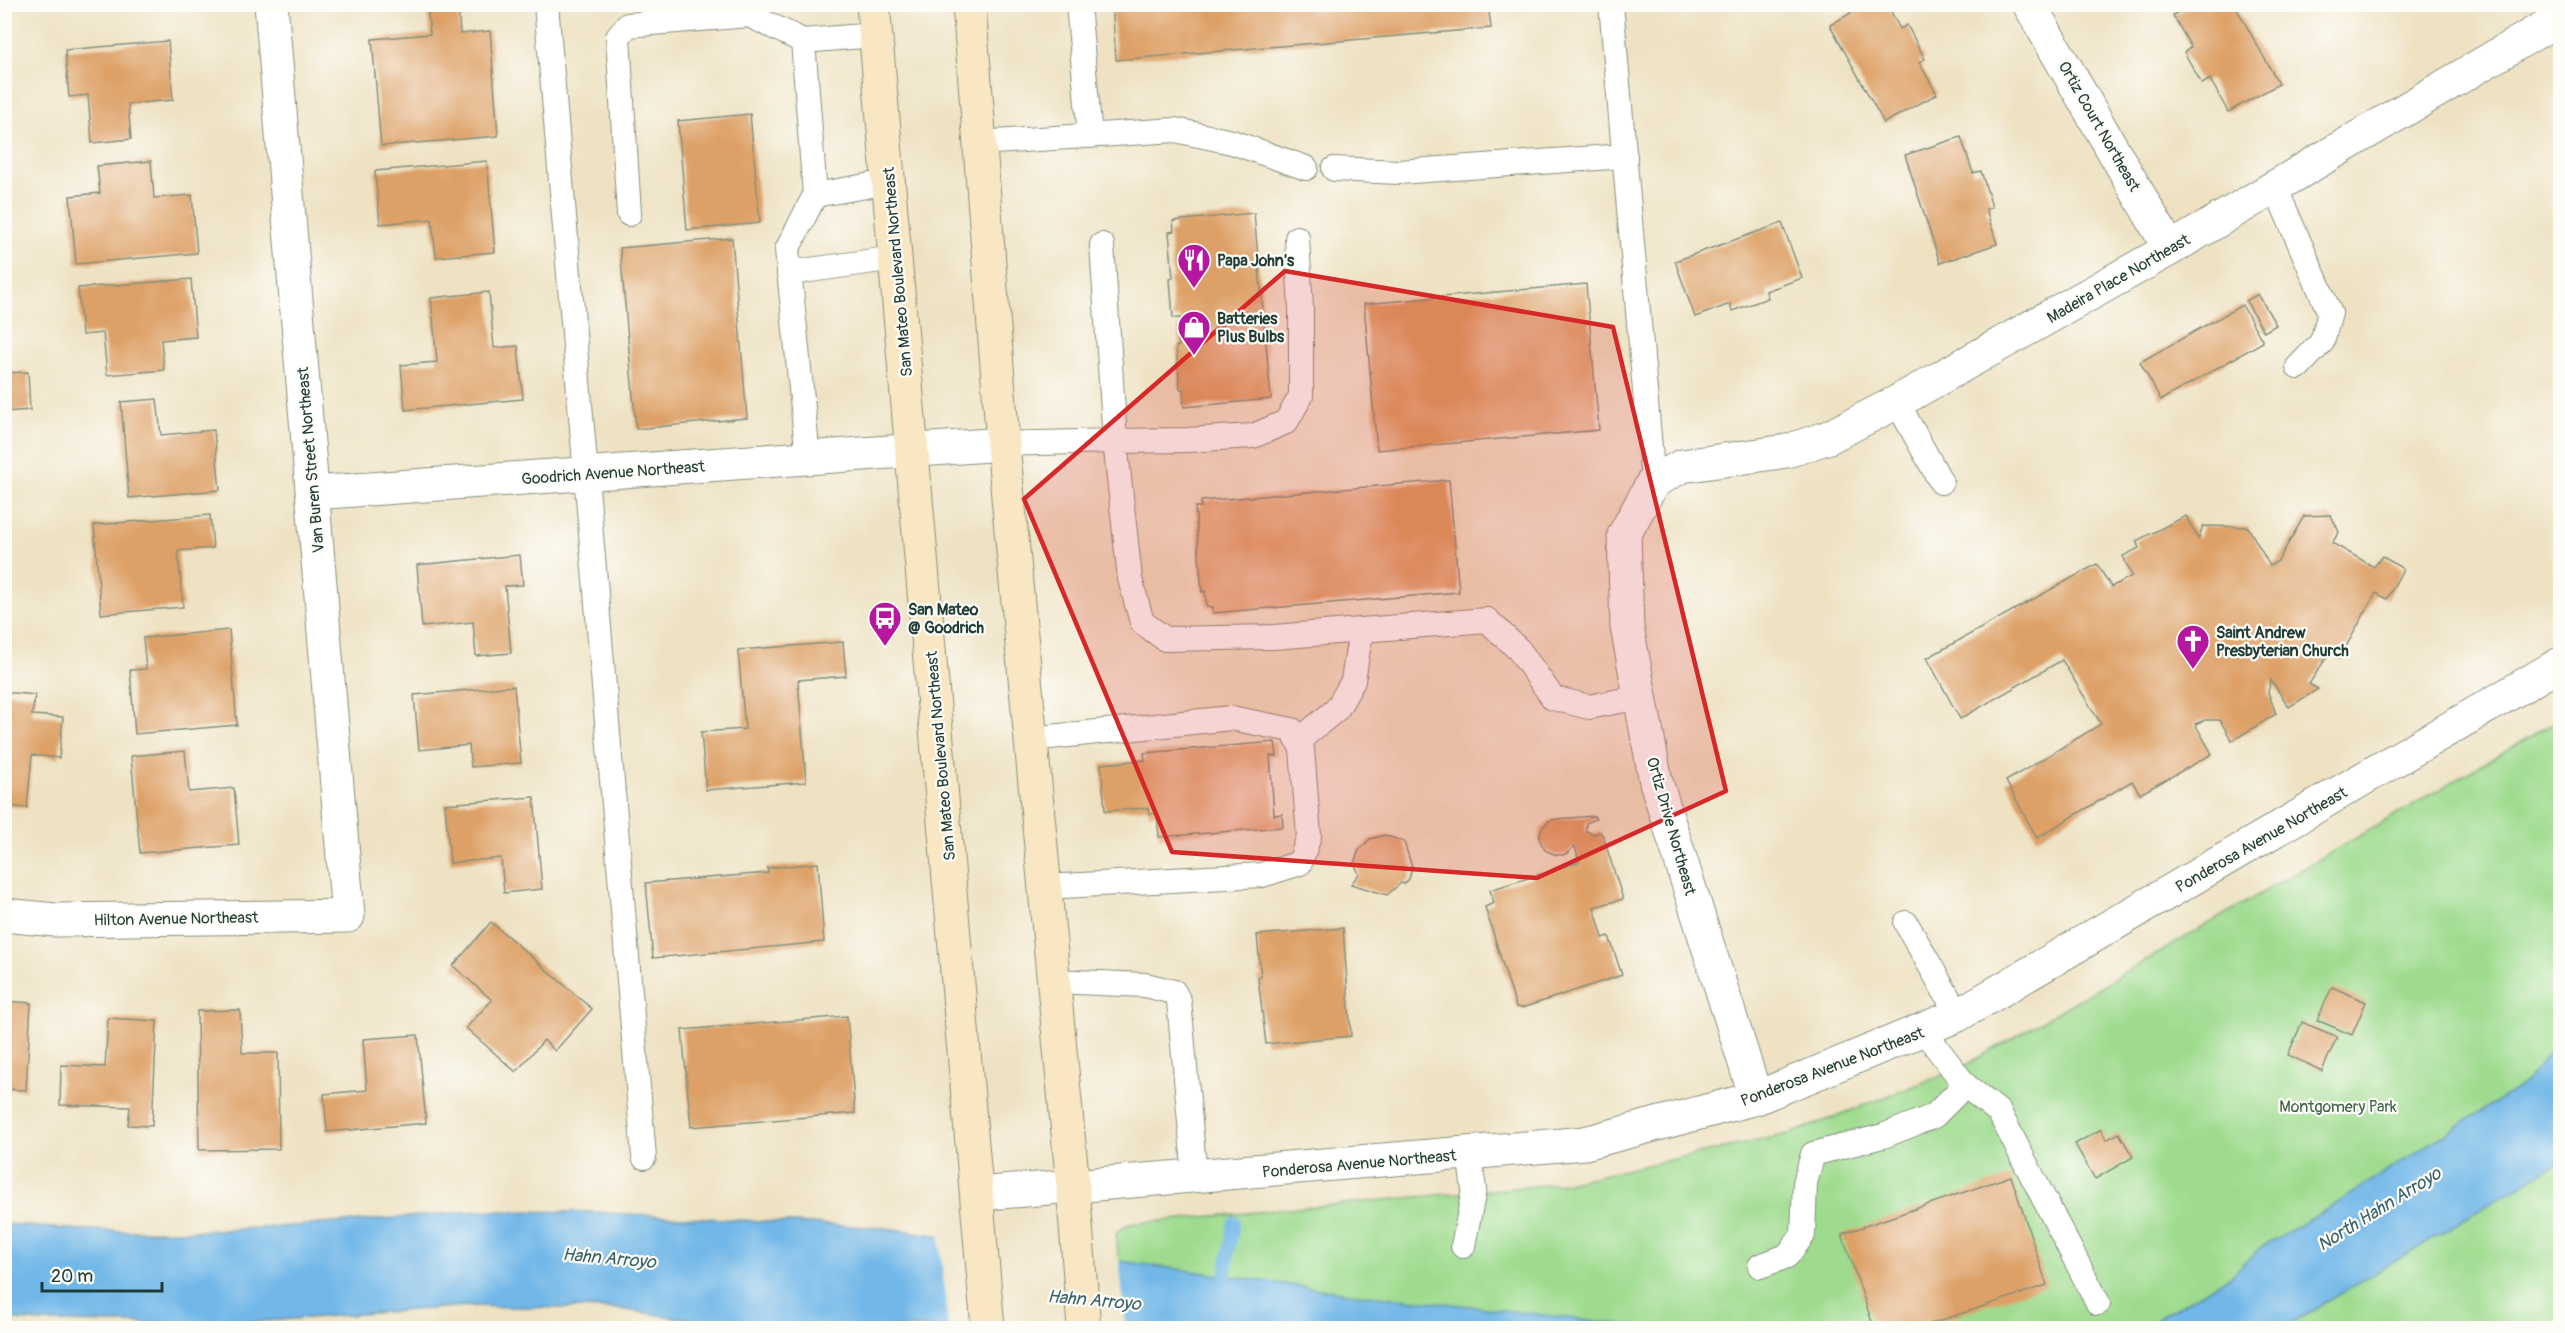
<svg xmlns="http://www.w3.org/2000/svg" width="2565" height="1333" viewBox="0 0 2565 1333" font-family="Pangolin,sans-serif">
  <rect width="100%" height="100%" fill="#fdfcf7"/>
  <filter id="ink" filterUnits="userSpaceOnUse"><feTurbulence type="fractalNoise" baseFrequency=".0167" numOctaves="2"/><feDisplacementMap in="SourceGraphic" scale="12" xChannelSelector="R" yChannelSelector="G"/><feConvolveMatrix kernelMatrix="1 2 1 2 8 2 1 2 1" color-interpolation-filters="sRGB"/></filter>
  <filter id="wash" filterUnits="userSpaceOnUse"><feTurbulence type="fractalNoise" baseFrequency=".008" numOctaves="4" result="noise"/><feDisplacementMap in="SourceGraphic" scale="24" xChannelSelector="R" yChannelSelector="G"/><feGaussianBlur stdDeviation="1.35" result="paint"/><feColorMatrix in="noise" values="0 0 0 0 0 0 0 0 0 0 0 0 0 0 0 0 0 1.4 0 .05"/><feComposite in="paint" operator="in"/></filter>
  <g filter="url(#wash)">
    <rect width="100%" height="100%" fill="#eee2c3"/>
    <path fill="#9edb8e" stroke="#5e8c61" stroke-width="1.5" d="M 2560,719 L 2560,1328 L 1126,1328 L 1116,1234 L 1119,1230 L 1129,1224 L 1566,1183 L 1793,1133 L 1963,1067 Z"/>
    <g fill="#71b7e8" stroke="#487a8e" stroke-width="1.5">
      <path d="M 2560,1039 L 2560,1160 L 2558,1163 L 2283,1328 L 2141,1328 L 2231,1276 L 2261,1247 L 2318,1215 L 2524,1084 Z"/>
      <path d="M 477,1211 L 590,1212 L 885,1228 L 1347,1293 L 1444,1303 L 1651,1328 L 746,1328 L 620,1309 L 467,1306 L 226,1324 L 42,1322 L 5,1319 L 4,1224 C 162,1241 320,1225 477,1211 Z"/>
    </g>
    <path fill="#eee2c3" d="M 939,1233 L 1119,1257 L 1126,1328 L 948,1328 Z"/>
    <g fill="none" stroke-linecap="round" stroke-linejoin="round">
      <path stroke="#71b7e8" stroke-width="12" d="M 1223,1289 L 1234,1222"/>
    </g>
    <g id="blocks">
      <g fill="#dda066">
        <path d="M 458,4 L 460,34 L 490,31 L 498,136 L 381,146 L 372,39 L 430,34 L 427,6 Z"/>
        <path d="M 1112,4 L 1488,4 L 1491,28 L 1116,60 Z"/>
        <path d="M 1866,4 L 1887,4 L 1900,29 L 1907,25 L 1925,59 L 1919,62 L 1937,94 L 1884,123 L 1830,25 Z"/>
        <path d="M 2191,4 L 2234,4 L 2279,84 L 2228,112 L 2210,79 L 2202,84 L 2184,52 L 2191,47 L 2173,15 Z"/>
        <path d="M 168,41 L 173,100 L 128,104 L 131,139 L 92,143 L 88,95 L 69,97 L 65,50 Z"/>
        <path d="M 750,114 L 760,223 L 687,230 L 678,121 Z"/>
        <path d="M 1961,137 L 1973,173 L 1981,171 L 1992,207 L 1986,209 L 1997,244 L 1940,263 L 1905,155 Z"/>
        <path d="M 151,161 L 154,198 L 192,195 L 197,253 L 76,264 L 70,196 L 100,193 L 97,166 Z"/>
        <path d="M 487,161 L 495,252 L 436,257 L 432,219 L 380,224 L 375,171 Z"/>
        <path d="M 1254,213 L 1271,399 L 1184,407 L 1183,389 L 1180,389 L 1176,346 L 1179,346 L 1178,327 L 1182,327 L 1181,318 L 1173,318 L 1170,279 L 1173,278 L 1169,232 L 1174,231 L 1173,221 Z"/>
        <path d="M 1782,223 L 1802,278 L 1766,291 L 1768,298 L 1732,311 L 1730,304 L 1695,317 L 1675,261 Z"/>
        <path d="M 732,238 L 747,418 L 636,429 L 620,248 Z"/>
        <path d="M 191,279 L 196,337 L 161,340 L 164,370 L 107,375 L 103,333 L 82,335 L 78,288 Z"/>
        <path d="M 1586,284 L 1599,430 L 1377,450 L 1364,304 Z"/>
        <path d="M 489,292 L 494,348 L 518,346 L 523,399 L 405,410 L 401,365 L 437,362 L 431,298 Z"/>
        <path d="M 2258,294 L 2276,325 L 2264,332 L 2246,301 Z"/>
        <path d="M 2242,305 L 2263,342 L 2161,400 L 2140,362 Z"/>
        <path d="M 28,372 L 30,410 L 4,412 L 4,373 Z"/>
        <path d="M 157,399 L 161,435 L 214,430 L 220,490 L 129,498 L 121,402 Z"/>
        <path d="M 1449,480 L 1459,592 L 1213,613 L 1213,607 L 1207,607 L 1205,591 L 1202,592 L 1195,507 L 1201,507 L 1201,501 Z"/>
        <path d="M 210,515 L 213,548 L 178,551 L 183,607 L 101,614 L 94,525 Z"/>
        <path d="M 2331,515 L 2339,532 L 2332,543 L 2374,567 L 2382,556 L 2403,569 L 2387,599 L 2376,593 L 2339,659 L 2330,652 L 2309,684 L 2318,689 L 2289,707 L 2271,680 L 2268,692 L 2276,714 L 2232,741 L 2220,720 L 2205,720 L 2195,724 L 2212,754 L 2140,794 L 2132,781 L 2037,838 L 2006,781 L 2101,724 L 2062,660 L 1960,719 L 1927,658 L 2097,564 L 2111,587 L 2132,576 L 2123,556 L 2139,548 L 2136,541 L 2186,516 L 2198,539 L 2203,526 L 2248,527 L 2270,566 L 2278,561 L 2304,516 Z"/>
        <path d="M 520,555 L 523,585 L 505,586 L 511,653 L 476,656 L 473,622 L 422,627 L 417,565 Z"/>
        <path d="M 229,630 L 237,725 L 135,734 L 130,670 L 146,669 L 143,638 Z"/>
        <path d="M 843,642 L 846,676 L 798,680 L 806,782 L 706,790 L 701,732 L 745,729 L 738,650 Z"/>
        <path d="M 514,686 L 521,763 L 471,767 L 469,745 L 419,750 L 414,695 Z"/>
        <path d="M 4,692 L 35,695 L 32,715 L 63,717 L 59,758 L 32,755 L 27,808 L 4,806 Z"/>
        <path d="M 1275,742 L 1277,756 L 1270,756 L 1274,815 L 1282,814 L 1283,827 L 1159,837 L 1157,813 L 1149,814 L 1148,808 L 1105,811 L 1101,764 L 1145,760 L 1144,753 Z"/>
        <path d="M 185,751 L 189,792 L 234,788 L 239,845 L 140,853 L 131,756 Z"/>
        <path d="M 534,797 L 542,889 L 504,893 L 501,858 L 450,863 L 445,804 Z"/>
        <path d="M 1594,816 L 1596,819 L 1586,823 L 1586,831 L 1593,834 L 1600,832 L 1603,836 L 1623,899 L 1594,907 L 1603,938 L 1609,936 L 1622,975 L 1522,1008 L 1516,1007 L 1485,907 L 1494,903 L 1490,890 L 1579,862 L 1575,846 L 1567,853 L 1563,855 L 1556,855 L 1545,850 L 1539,839 L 1541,829 L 1549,821 L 1556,819 Z"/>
        <path d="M 1385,835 L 1404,842 L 1412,867 L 1409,879 L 1404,884 L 1401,883 L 1387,895 L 1351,884 L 1359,874 L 1354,863 L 1359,850 L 1370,839 Z"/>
        <path d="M 818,863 L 824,942 L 653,958 L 646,883 L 768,873 L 767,868 Z"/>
        <path d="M 491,922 L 592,1009 L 555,1051 L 544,1040 L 516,1072 L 466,1028 L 492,1000 L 453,966 Z"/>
        <path d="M 1343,928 L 1351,1036 L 1266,1044 L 1258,977 L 1261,977 L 1257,935 Z"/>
        <path d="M 2332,987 L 2366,1002 L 2352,1035 L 2317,1020 Z"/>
        <path d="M 4,1001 L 31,1003 L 26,1090 L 4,1089 Z"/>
        <path d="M 240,1010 L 242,1053 L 278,1053 L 279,1149 L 199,1150 L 197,1011 Z"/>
        <path d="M 847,1016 L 855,1113 L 691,1127 L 682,1030 Z"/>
        <path d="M 108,1018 L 157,1021 L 152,1126 L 128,1125 L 130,1107 L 60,1105 L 61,1065 L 105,1067 Z"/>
        <path d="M 2302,1022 L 2337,1037 L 2322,1071 L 2288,1055 Z"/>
        <path d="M 418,1035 L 426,1123 L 327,1132 L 324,1094 L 367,1090 L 363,1039 Z"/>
        <path d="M 2101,1129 L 2106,1140 L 2119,1133 L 2133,1157 L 2095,1179 L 2075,1144 Z"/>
        <path d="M 2011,1176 L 2047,1285 L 1918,1328 L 1874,1328 L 1842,1234 Z"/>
      </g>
    </g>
  </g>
  <g filter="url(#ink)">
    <use href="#blocks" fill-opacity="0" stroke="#86907c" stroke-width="1.5"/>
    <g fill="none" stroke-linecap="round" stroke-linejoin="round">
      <defs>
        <g id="service">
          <path d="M 546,4 L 644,1157"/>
          <path d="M 748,4 L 749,15 L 803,41"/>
          <path d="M 1078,4 L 1090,136"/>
          <path d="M 1611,4 L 1653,482"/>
          <path d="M 979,143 L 1175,130 L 1232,142 L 1306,168"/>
          <path d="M 1334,169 L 1398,172 L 1625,156"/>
          <path d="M 2275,187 L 2330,313 L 2322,342 L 2298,367"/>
          <path d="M 815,195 L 889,182"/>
          <path d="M 629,214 L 618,37 L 628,25 L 749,15"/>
          <path d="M 1297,238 L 1301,309 L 1301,396 L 1286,422 L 1253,436 L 1187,440 L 1115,441 L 1130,579 L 1142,622 L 1165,639 L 1274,637 L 1487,620 L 1519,650 L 1553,698 L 1589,707 L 1640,697"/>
          <path d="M 789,273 L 895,258"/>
          <path d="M 1897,402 L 1941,482"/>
          <path d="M 1003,444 L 1115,441 L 1102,245"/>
          <path d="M 808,458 L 787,250 L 815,195 L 803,41 L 875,35"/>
          <path d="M 1031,739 L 1231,718 L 1292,730 L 1302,749 L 1309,836 L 1300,863 L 1262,875 L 1045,887"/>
          <path d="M 1298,741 L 1337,709 L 1353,681 L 1361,630"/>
          <path d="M 1906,923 L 1958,1015"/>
          <path d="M 1053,981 L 1145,985 L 1174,992 L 1179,1001 L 1195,1177"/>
          <path d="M 1965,1085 L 1999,1112 L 2098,1303"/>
          <path d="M 1463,1246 L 1474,1190 L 1469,1153"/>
          <path d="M 1760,1266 L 1787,1256 L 1803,1235 L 1805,1183 L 1813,1154 L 1883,1136 L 1934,1116 L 1965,1085 L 1924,1031"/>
        </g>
        <g id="minor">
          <path d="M 2029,4 L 2170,249"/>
          <path d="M 313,493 L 1003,444"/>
          <path d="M 4,915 L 55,920 L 348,916 L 271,4"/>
          <path d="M 1756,1098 L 1656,782 L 1627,627 L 1624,535 L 1653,482 L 1682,466 L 1787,451 L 1829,437 L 1897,402 L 2170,249 L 2560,18"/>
        </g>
        <path id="tertiary" d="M 978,1194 L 1585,1143 L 1756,1098 L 1958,1015 L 2560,664"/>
        <g id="secondary">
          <path d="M 873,4 L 988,1328"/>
          <path d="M 969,4 L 1003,444 L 1073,1187 L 1084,1328"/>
        </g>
      </defs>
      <use href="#service" stroke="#86907c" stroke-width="26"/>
      <use href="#minor" stroke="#86907c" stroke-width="35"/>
      <use href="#tertiary" stroke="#86907c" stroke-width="35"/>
      <use href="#secondary" stroke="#86907c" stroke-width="35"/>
      <use href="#service" stroke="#fff" stroke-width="24"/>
      <use href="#minor" stroke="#fff" stroke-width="33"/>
      <use href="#tertiary" stroke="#fff" stroke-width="33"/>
      <use href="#secondary" stroke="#f9e7c3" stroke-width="33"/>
    </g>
  </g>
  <path fill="#d62828" fill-opacity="0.2" stroke="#d62828" stroke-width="4.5" stroke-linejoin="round" d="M 1285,271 L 1613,327 L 1726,791 L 1537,878 L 1172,852 L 1024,499 Z"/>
  <defs>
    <symbol id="restaurant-pin" viewBox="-11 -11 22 30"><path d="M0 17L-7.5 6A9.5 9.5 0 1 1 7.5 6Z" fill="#b5179e" stroke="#fdfcf7"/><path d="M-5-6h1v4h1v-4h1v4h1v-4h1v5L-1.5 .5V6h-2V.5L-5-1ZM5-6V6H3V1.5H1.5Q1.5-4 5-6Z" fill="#fff"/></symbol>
    <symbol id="shop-pin" viewBox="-11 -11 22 30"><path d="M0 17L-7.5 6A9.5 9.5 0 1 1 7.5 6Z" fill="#b5179e" stroke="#fdfcf7"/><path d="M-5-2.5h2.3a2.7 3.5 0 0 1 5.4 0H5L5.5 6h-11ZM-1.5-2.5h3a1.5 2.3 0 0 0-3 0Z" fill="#fff"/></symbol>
    <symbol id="bus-pin" viewBox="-11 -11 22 30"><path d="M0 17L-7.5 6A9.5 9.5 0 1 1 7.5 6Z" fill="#b5179e" stroke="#fdfcf7"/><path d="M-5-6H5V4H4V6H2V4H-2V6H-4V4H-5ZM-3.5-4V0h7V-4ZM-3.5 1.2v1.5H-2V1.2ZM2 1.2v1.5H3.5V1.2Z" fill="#fff"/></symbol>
    <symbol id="church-pin" viewBox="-11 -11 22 30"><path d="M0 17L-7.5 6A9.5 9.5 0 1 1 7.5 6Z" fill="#b5179e" stroke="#fdfcf7"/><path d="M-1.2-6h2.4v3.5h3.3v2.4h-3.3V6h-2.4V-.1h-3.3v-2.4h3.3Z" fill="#fff"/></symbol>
  </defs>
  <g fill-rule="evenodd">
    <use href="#restaurant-pin" x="1175" y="241" width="38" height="52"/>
    <use href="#shop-pin" x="1175" y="308" width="38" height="52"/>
    <use href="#bus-pin" x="866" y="599" width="38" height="52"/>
    <use href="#church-pin" x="2174" y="622" width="38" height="52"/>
  </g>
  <g text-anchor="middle" stroke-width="4.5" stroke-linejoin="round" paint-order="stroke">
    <g font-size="16" fill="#1f3d34" stroke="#fdfcf7">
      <text transform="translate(2100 126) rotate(60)" y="6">Ortiz Court Northeast</text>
      <text transform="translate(897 272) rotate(-95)" y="6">San Mateo Boulevard Northeast</text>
      <text transform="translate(2118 278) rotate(-30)" y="6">Madeira Place Northeast</text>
      <text transform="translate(310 460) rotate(-95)" y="6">Van Buren Street Northeast</text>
      <text transform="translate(613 472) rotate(-4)" y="6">Goodrich Avenue Northeast</text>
      <text transform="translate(940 756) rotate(-95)" y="6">San Mateo Boulevard Northeast</text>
      <text transform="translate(1672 826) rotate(74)" y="6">Ortiz Drive Northeast</text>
      <text transform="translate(2261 839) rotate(-30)" y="6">Ponderosa Avenue Northeast</text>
      <text transform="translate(176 918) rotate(-1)" y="6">Hilton Avenue Northeast</text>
      <text transform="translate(1832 1066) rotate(-21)" y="6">Ponderosa Avenue Northeast</text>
      <text transform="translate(1359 1163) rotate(-5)" y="6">Ponderosa Avenue Northeast</text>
    </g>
    <g font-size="16" font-weight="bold" fill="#1f3d34" stroke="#fdfcf7" text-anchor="start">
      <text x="1217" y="266">Papa John's</text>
      <text x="1217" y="324">Batteries<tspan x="1217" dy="18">Plus Bulbs</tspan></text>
      <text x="908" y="615">San Mateo<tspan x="908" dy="18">@ Goodrich</tspan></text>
      <text x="2216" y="638">Saint Andrew<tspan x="2216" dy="18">Presbyterian Church</tspan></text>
    </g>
    <g font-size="16" fill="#3f644a" stroke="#fdfcf7">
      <text x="2338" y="1112">Montgomery Park</text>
    </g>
    <g font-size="18" font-style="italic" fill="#38626a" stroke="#fdfcf7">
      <text transform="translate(2379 1209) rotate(-32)" y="6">North Hahn Arroyo</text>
      <text transform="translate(609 1258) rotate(5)" y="6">Hahn Arroyo</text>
      <text transform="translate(1094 1300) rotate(5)" y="6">Hahn Arroyo</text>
    </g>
  </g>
  <rect width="2565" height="1333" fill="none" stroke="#fdfcf7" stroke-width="24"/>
  <path d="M42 1282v9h120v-9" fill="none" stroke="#1f3d34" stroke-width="3"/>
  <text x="51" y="1282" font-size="18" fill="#1f3d34" stroke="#fdfcf7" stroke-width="4.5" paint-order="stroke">20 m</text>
</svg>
